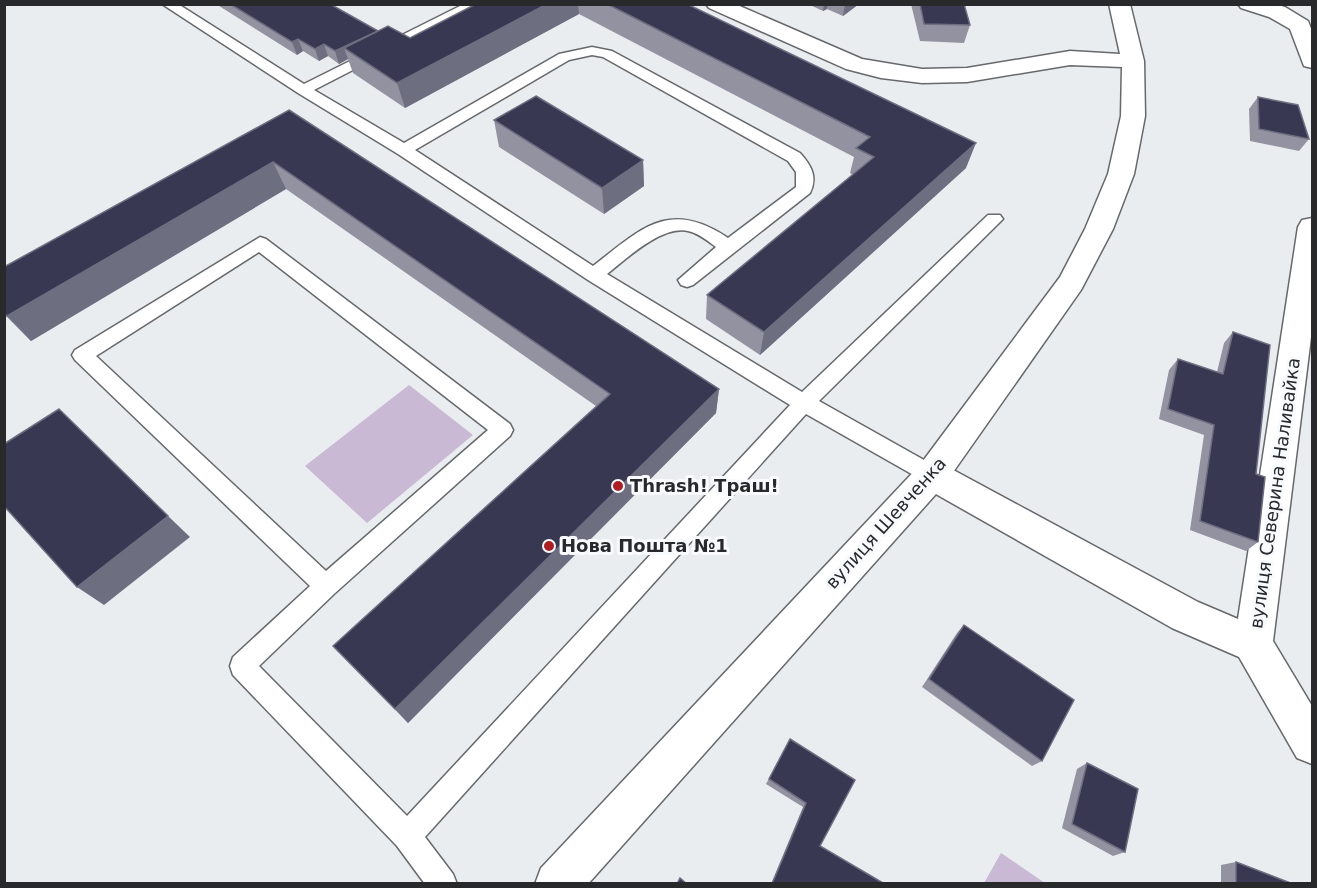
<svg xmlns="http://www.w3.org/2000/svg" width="1317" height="888" viewBox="0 0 1317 888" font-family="'DejaVu Sans',sans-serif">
  <rect width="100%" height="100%" fill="#eaedf0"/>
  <g fill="#c9b9d4">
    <path d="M 409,385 L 473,435 L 367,523 L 305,466 Z"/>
    <path d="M 1001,853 L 1045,883 L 984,883 Z"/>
  </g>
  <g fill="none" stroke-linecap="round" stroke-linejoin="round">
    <defs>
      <path id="lane" d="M 162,4 L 178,4 L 304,84 L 464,4 L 481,4 L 314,90 L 404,143 L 559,54 L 592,47 L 612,51 L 800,153 C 811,165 818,177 810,193 L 693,285 L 687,287 L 681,285 L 678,280 L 716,247 C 708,241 698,233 688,231 C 662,225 626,259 607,274 L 802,392 L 988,215 L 1000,215 L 1003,219 L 819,401 L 940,469 L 943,475 L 940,481 L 932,484 L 924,481 L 806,414 L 425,837 L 453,874 L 457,884 L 425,884 L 397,846 L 233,675 L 230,666 L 233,657 L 310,586 L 75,360 L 72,355 L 75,350 L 260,237 L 266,239 L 510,424 L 513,430 L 510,436 L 334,594 L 259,666 L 407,816 L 790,405 L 588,280 L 398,154 L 298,93 ZM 592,55 L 603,57 L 788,161 L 796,172 L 796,187 L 728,238 C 669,198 641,229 593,266 L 415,150 L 569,60 ZM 259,252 L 488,430 L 326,571 L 96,356 Z"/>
      <g id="street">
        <path d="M 1238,4 L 1274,4 L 1285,7 L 1308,21 L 1312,31 L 1312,68 L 1304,66 L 1290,29 L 1269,17 L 1241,8 Z"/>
        <path d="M 1312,218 L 1312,329 L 1273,641 L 1312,706 L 1312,764 L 1297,758 L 1239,657 L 1172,628 L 920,485 L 915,475 L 920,465 L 932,461 L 944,465 L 1198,602 L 1238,619 L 1298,227 L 1302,220 Z"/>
      </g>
      <path id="secondary" d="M 706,4 L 735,4 L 862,59 L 922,69 L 967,68 L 1070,51 L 1120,54 L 1109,4 L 1130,4 L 1144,61 L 1145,116 L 1134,174 L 1113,229 L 1081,290 L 944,485 L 588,884 L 535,884 L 541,868 L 920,465 L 1060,277 L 1085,229 L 1108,174 L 1121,116 L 1122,67 L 1070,65 L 967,82 L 922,83 L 881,78 L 846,69 L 709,8 Z"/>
    </defs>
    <use href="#lane" stroke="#66686b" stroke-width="3"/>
    <use href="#street" stroke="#66686b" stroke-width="3"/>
    <use href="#secondary" stroke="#66686b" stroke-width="3"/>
    <use href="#lane" fill="#fff" fill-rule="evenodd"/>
    <use href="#street" fill="#fff" fill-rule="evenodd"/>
    <use href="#secondary" fill="#fff" fill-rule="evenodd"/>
  </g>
  <g fill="#9292a1">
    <path d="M 216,4 L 330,4 L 378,31 L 410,38 L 476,4 L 687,4 L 966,168 L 760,355 L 706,319 L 707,295 L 853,175 L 850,173 L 854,157 L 579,14 L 405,108 L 353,73 L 348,59 L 339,64 L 328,56 L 319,61 L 303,51 L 297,55 Z"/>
    <path d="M 808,4 L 859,4 L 843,16 L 827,9 L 823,11 Z"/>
    <path d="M 911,4 L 964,4 L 970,25 L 964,43 L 920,41 Z"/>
    <path d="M 1258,97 L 1309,139 L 1299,151 L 1250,141 L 1249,109 Z"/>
    <path d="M 289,110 L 719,389 L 716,413 L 408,723 L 333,646 L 596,406 L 286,189 L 31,341 L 4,314 L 4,267 Z"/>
    <path d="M 494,120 L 643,160 L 644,186 L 604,214 L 499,147 Z"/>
    <path d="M 1233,332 L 1256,474 L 1258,542 L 1246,551 L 1190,530 L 1204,435 L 1159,419 L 1169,370 L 1178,359 L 1217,372 L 1224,343 Z"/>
    <path d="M 1312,580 L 1312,608 L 1311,591 Z"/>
    <path d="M 964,625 L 1042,761 L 1032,766 L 922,687 L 957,633 Z"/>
    <path d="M 790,739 L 820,846 L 883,884 L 771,884 L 803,807 L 766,784 Z"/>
    <path d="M 1087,763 L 1125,852 L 1113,856 L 1062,828 L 1077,769 Z"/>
    <path d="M 1236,862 L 1293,884 L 1221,884 L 1221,865 Z"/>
  </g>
  <g fill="#6e6e81">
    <path d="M 547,4 L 578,4 L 579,14 L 405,108 L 397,83 Z"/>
    <path d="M 824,4 L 828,4 L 827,9 L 823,11 Z"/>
    <path d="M 845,4 L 859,4 L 843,16 Z"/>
    <path d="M 378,31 L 344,48 L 348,59 L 339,64 L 335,51 Z"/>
    <path d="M 298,39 L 303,51 L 297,55 L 292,42 Z"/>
    <path d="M 324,44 L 328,56 L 319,61 L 315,49 Z"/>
    <path d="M 976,143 L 966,168 L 760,355 L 764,332 Z"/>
    <path d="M 643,160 L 644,186 L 604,214 L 602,188 Z"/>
    <path d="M 273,162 L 286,189 L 31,341 L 7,316 Z"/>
    <path d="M 719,389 L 716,413 L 408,723 L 395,709 Z"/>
    <path d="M 168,516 L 190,537 L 104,605 L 77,587 Z"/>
  </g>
  <g fill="#393852" stroke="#6e6e81" stroke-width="1.5">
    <path d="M 230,4 L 330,4 L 378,31 L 335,51 L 324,44 L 315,49 L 298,39 L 292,42 Z"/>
    <path d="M 476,4 L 547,4 L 397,83 L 344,48 L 388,26 L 410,38 Z"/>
    <path d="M 607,4 L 687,4 L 976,143 L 764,332 L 707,295 L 874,157 L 856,148 L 870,137 Z"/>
    <path d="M 920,4 L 964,4 L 970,25 L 924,24 Z"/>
    <path d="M 536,96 L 643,160 L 602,188 L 494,120 Z"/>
    <path d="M 1258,97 L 1298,105 L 1309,139 L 1259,129 Z"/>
    <path d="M 289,110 L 719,389 L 395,709 L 333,646 L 610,394 L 273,162 L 7,316 L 4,313 L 4,267 Z"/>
    <path d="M 1233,332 L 1270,345 L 1256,474 L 1265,477 L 1258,542 L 1200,521 L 1214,425 L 1168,409 L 1178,359 L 1223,374 Z"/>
    <path d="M 59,409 L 168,516 L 77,587 L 4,506 L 4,444 Z"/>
    <path d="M 964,625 L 1074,700 L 1042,761 L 929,679 Z"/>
    <path d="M 790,739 L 855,780 L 820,846 L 883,883 L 883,884 L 772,884 L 806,803 L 769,779 Z"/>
    <path d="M 1087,763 L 1138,789 L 1125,852 L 1072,824 Z"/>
    <path d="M 1236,862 L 1293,884 L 1236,884 Z"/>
    <path d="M 680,878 L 687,884 L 677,884 Z"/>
  </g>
  <g fill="#ae1c24" stroke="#f8fafe" stroke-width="2">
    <circle cx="618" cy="486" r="6"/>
    <circle cx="549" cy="546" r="6"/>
  </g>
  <g text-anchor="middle" stroke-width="6" stroke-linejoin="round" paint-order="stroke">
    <g font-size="18" font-weight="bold" fill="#28292a" stroke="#f8fafe" text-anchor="start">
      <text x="630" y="492">Thrash! Траш!</text>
      <text x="561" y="552">Нова Пошта №1</text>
    </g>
    <g font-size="18" fill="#28292a" stroke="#f8fafe">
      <text transform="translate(1275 493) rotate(-82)" y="6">вулиця Северина Наливайка</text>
      <text transform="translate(886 523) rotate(-48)" y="6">вулиця Шевченка</text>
    </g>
  </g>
  <rect width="1317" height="888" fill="none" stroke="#28292a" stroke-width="12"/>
</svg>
